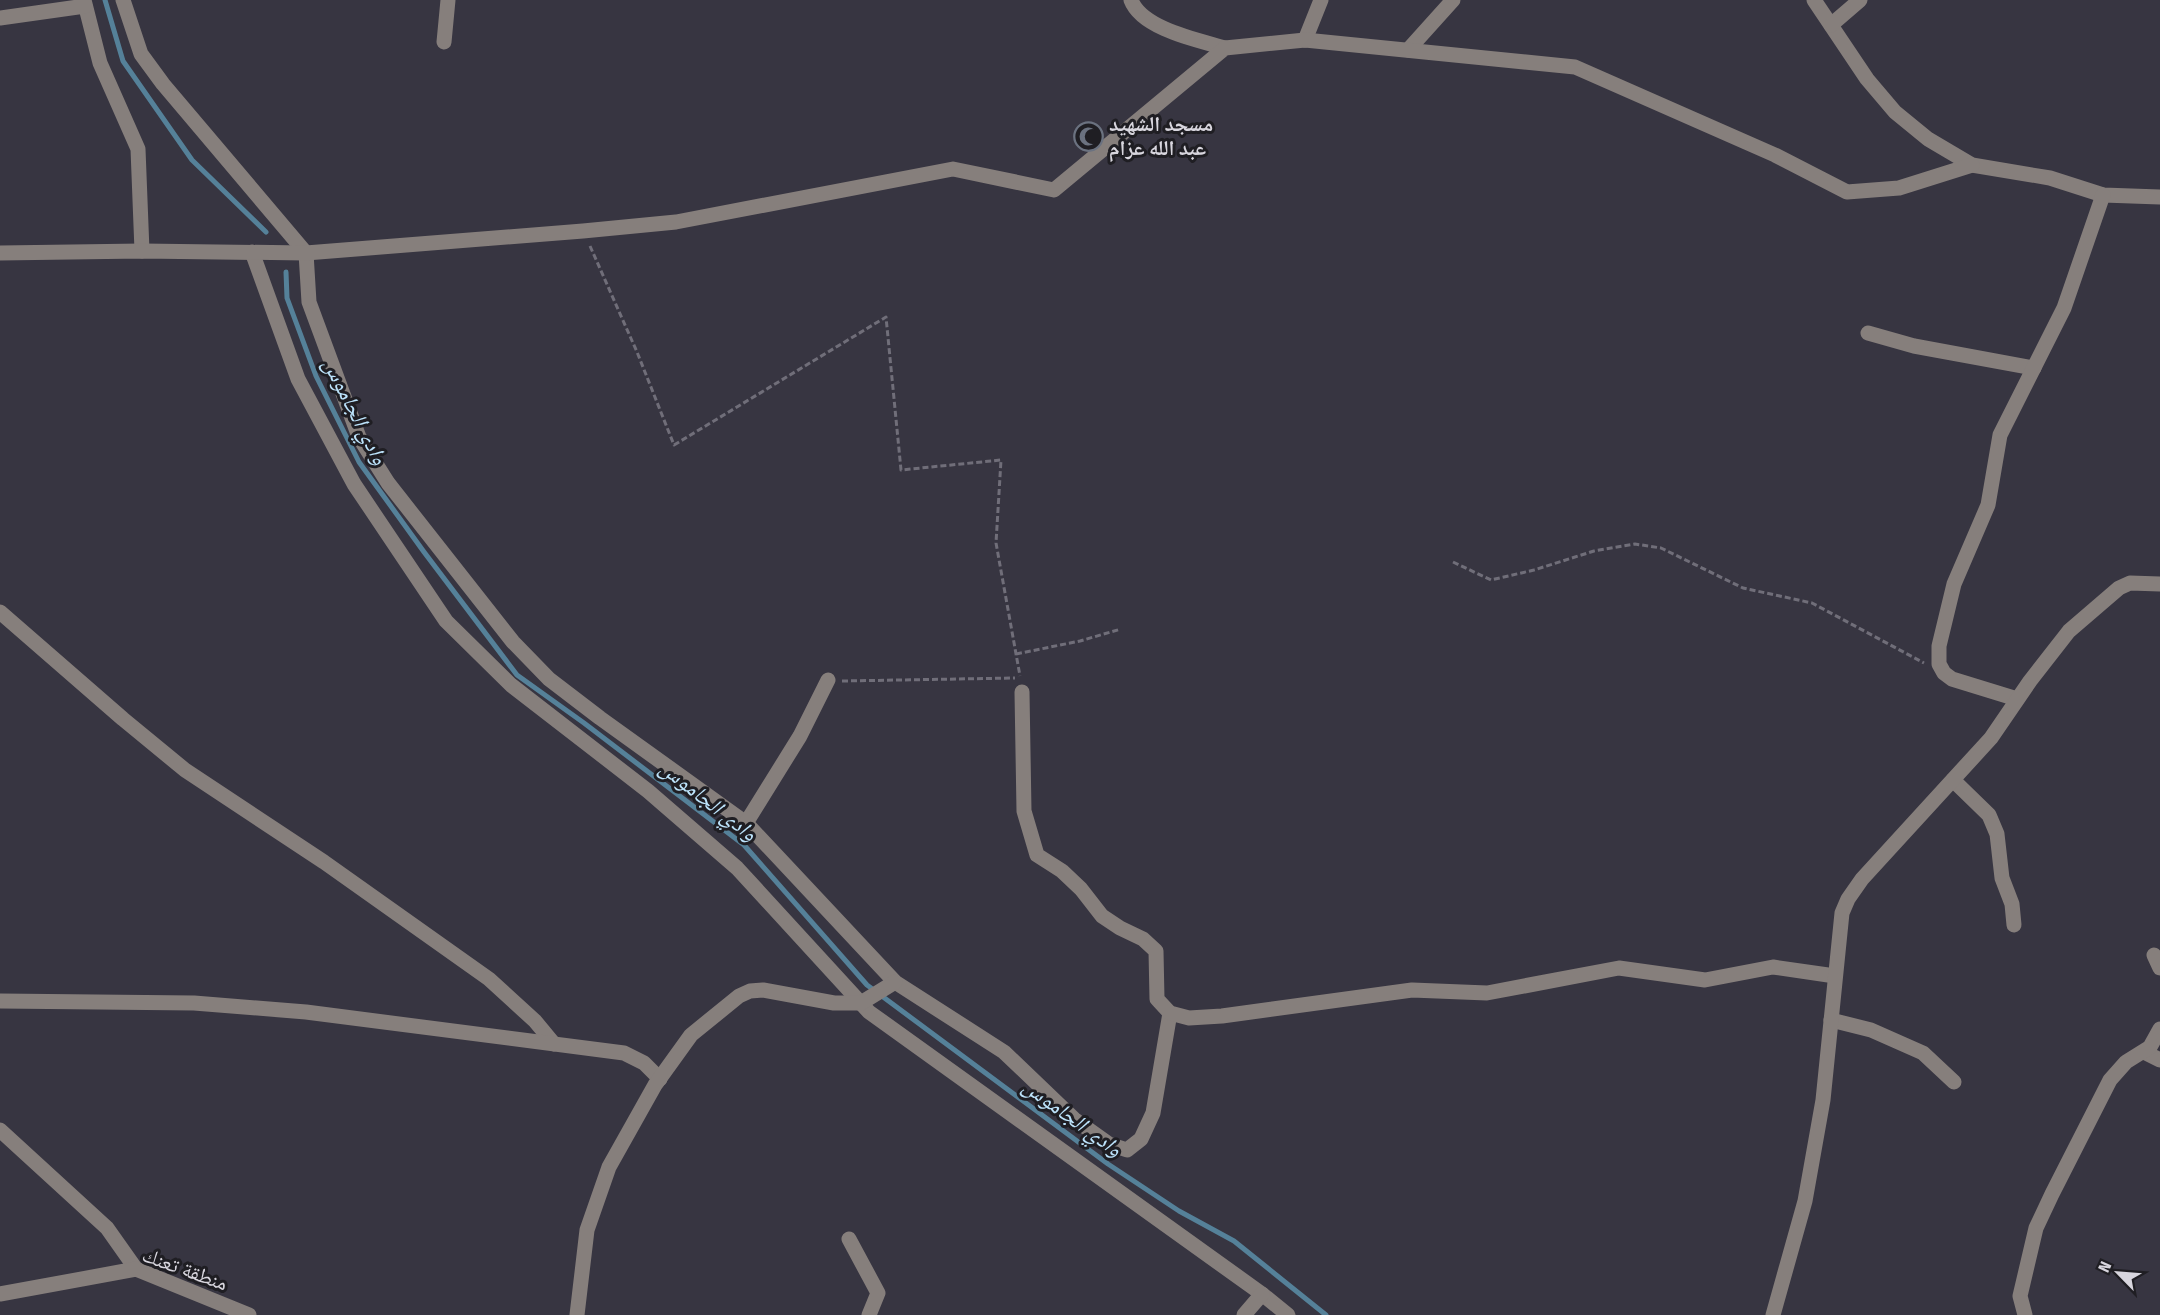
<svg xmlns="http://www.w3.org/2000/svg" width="2160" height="1315" viewBox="0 0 2160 1315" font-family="'Fira Sans Condensed','Noto Naskh Arabic',sans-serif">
  <rect width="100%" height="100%" fill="#373541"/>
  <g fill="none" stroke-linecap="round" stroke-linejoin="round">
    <g stroke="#558199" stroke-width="5">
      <path d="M 105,0 L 123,61 L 192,160 L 266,232"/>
      <path d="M 286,272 L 287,298 L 316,376 L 359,462 L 424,552 L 517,675 L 584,723 L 744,845 L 867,985 L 1108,1164 L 1179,1211 L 1234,1241 L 1326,1315"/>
    </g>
    <g stroke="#706e79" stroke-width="3" stroke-dasharray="6 3" stroke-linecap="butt">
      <path d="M 590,246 L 637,352 L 674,445 L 886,317 L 901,470 L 1001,460 L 996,543 L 1020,676"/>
      <path d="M 1453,562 L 1491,580 L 1534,570 L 1594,551 L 1635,544 L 1661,548 L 1743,588 L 1812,603 L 1924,663"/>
      <path d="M 1016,654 L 1080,641 L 1121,629"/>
      <path d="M 842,681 L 1015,678"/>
    </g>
    <g stroke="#867f7c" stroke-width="15">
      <path d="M 84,0 L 100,63 L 138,149 L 142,251"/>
      <path d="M 123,0 L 141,54 L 163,84 L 306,253 L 309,302 L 359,437 L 388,483 L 513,642 L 549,679 L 600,718 L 746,823 L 895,982 L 1004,1052 L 1074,1119 L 1109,1144 L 1127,1150 L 1141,1139 L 1153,1113 L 1170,1013"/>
      <path d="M 1131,0 C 1142,29 1198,40 1225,48"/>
      <path d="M 1814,0 L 1867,79 L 1895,112 L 1928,139 L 1972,165 L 2050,178 L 2103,195 L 2160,197"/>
      <path d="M 0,18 L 85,6"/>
      <path d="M 1831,25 L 1860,0"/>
      <path d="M 1305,40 L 1321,0"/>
      <path d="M 444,42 L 448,0"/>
      <path d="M 1408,50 L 1453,0"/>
      <path d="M 252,252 L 298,379 L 354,484 L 446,621 L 511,685 L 648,791 L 737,868 L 869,1012 L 1262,1294 L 1288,1315"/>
      <path d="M 0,253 L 142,251 L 306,253 L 583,231 L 676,222 L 953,169 L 1054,190 L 1225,48 L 1305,40 L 1575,67 L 1775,155 L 1847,192 L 1899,188 L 1972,165"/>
      <path d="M 1868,333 L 1914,346 L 2034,368"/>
      <path d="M 0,612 L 123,719 L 185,770 L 324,862 L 489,979 L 535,1021 L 554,1044"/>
      <path d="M 1022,692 L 1024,811 L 1037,855 L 1062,871 L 1081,889 L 1102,916 L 1120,928 L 1143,939 L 1156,951 L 1157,999 L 1170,1013 L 1189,1018 L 1222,1016 L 1412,990 L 1487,993 L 1619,968 L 1705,980 L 1773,967 L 1835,976"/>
      <path d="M 2017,699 L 1952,679 L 1944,673 L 1939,664 L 1939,646 L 1954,584 L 1988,505 L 2000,435 L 2064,308 L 2103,195"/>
      <path d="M 1953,780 L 1989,815 L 1997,834 L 2002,878 L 2012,904 L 2014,925"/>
      <path d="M 746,823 L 800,736 L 828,680"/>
      <path d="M 2154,955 L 2160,968"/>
      <path d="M 0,1001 L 194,1003 L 306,1012 L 624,1053 L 644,1063 L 660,1079"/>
      <path d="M 1831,1020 L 1871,1030 L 1923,1053 L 1954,1082"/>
      <path d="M 2144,1052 L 2160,1060"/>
      <path d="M 0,1130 L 107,1228 L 136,1269"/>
      <path d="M 849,1239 L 878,1293 L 869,1315"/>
      <path d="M 0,1294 L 136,1269 L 249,1315"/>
      <path d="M 577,1315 L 587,1230 L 609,1167 L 655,1085 L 691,1035 L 739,996 L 750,991 L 763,990 L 834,1003 L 861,1003 L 895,982"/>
      <path d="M 1244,1315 L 1262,1294"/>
      <path d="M 1773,1315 L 1805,1201 L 1823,1100 L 1842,913 L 1848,899 L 1862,879 L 1991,738 L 2030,681 L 2069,631 L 2119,588 L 2130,583 L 2160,584"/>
      <path d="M 2025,1315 L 2020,1296 L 2036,1228 L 2052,1194 L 2110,1080 L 2126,1062 L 2150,1047 L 2160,1029"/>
    </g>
  </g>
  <defs>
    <symbol id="mosque-ring" viewBox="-11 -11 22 22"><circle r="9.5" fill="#1f1e23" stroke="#6b7280" stroke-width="1.5"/><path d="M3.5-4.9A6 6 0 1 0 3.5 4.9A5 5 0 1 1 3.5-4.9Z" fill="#6b7280"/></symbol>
  </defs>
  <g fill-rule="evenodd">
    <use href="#mosque-ring" x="1072" y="120" width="33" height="33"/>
  </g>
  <g text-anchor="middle" stroke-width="6" stroke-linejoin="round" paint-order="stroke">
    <g font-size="21" font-weight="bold" fill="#d8d6de" stroke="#1f1e23" text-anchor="start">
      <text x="1109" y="131">مسجد الشهيد<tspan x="1109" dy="24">عبد الله عزام</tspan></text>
    </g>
    <g font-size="21" fill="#d8d6de" stroke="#1f1e23">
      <text transform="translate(185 1269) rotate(20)" y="7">منطقة تعنك</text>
    </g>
    <g font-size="22" font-style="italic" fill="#bde4fc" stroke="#1f1e23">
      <text transform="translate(356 411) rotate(63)" y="8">وادي الجاموس</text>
      <text transform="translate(709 800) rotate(38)" y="8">وادي الجاموس</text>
      <text transform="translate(1073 1117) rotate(36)" y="8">وادي الجاموس</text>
    </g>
  </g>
  <g transform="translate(2118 1273) rotate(295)" stroke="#1f1e23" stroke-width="4.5" paint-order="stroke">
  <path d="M0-4.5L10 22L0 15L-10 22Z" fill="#d8d6de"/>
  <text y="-9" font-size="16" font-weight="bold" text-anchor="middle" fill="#d8d6de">N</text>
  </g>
</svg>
